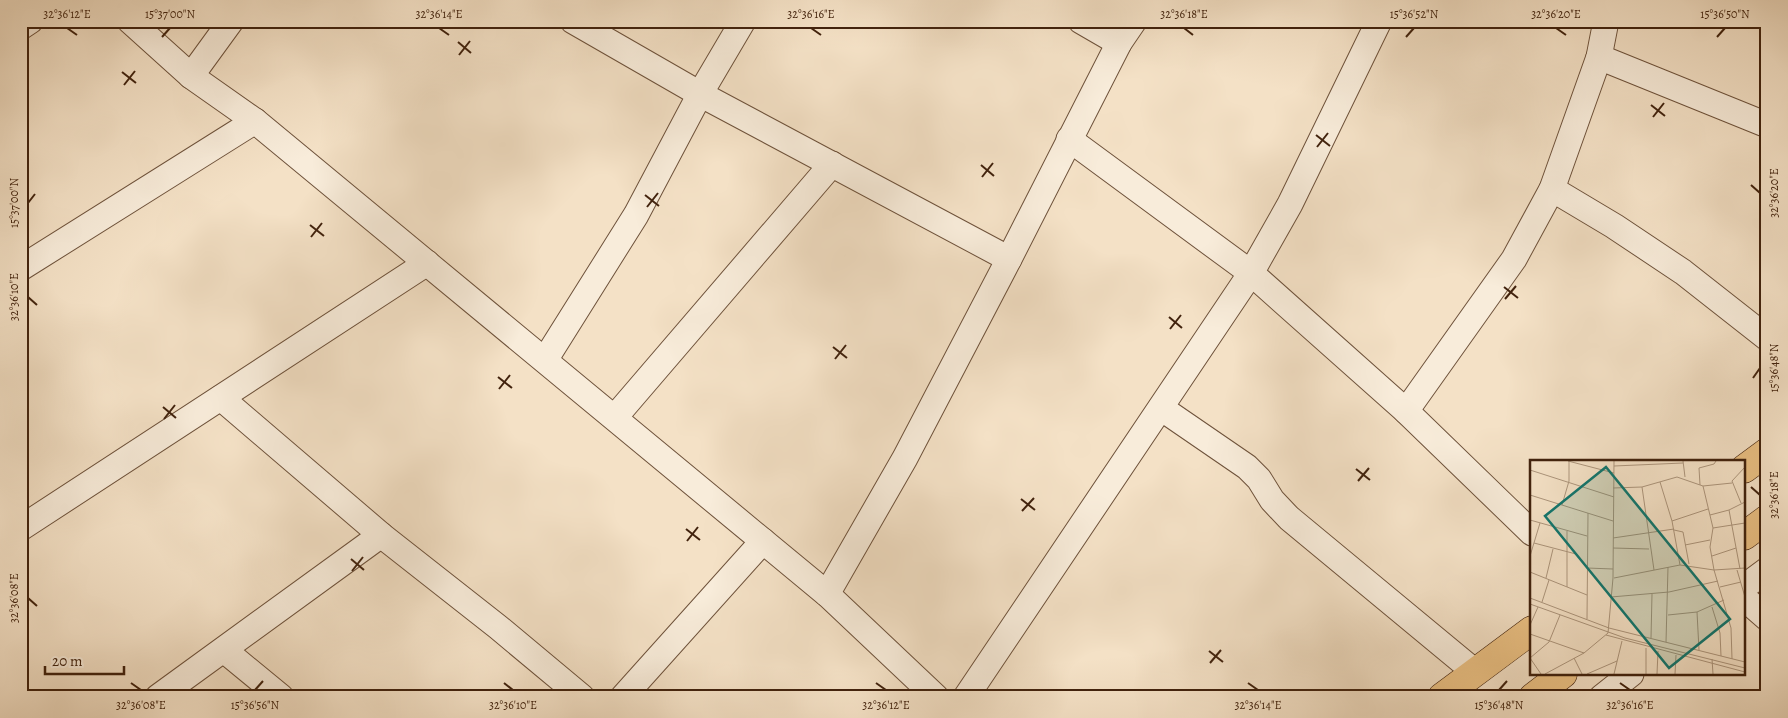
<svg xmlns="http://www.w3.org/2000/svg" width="1788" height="718" viewBox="0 0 1788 718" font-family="Alegreya,serif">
  <rect width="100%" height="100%" fill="#f4e1c6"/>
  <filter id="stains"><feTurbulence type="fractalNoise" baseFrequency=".004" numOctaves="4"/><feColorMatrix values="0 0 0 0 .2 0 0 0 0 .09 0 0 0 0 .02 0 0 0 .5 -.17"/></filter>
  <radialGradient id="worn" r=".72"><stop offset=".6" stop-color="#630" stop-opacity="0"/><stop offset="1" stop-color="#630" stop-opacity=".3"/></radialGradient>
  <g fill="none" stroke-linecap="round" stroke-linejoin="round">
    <defs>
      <g id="minor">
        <path d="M 130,21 L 191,76 L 255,121 L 827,594 L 936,697"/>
        <path d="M 573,21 L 700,94 L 1009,259"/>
        <path d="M 1081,21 L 1119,43"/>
        <path d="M 21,27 L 30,21"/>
        <path d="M 1599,57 L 1767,125"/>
        <path d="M 191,76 L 231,21"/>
        <path d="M 1069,139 L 1251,273 L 1406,411 L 1532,533"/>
        <path d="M 1552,189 L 1614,226 L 1683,272 L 1767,338"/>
        <path d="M 21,268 L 255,121"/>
        <path d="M 545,360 L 636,215 L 700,94 L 743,21"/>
        <path d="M 221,398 L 381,535 L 498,627 L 582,697"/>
        <path d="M 1161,408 L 1247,467 L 1259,479 L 1272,500 L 1289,518 L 1475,672"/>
        <path d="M 1406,411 L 1514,259 L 1552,189 L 1599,57 L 1606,21"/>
        <path d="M 615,417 L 832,164"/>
        <path d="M 21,528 L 427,263"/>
        <path d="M 1744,587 L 1767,570"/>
        <path d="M 827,594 L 905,458 L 1009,259 L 1119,43 L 1134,21"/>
        <path d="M 1744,598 L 1767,618"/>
        <path d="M 224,650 L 281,697"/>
        <path d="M 158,697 L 381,535"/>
        <path d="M 623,697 L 763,541"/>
        <path d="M 966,697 L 1251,273 L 1290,204 L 1379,21"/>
        <path d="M 1602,697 L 1631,674"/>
      </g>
      <g id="major">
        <path d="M 1744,469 L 1767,452"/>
        <path d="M 1744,536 L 1767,519"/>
        <path d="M 1442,697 L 1532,630"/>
        <path d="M 1533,697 L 1563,674"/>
      </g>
    </defs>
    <use href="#minor" stroke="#6e523b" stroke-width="27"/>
    <use href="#major" stroke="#41220d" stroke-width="29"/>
    <use href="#minor" stroke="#f8ecda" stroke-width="25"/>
    <use href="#major" stroke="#eac083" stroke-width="28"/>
  </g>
  <path fill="none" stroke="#41220d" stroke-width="2" d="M 67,28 L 77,35M 439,28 L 449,35M 811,28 L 821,35M 1184,28 L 1193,35M 1556,28 L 1566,35M 162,37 L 170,28M 1406,37 L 1414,28M 1717,37 L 1725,28M 458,42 L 471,53M 459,55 L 470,41M 122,72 L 136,83M 124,85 L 135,71M 1651,105 L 1665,116M 1653,117 L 1664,103M 1316,135 L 1330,146M 1317,147 L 1328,133M 981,165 L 994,176M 982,177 L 993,163M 1751,185 L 1760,193M 645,195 L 659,206M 28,203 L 35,194M 647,207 L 658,193M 310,225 L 324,236M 311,237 L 322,223M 1504,287 L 1518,298M 28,297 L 37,305M 1505,299 L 1516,286M 1169,317 L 1182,328M 1170,329 L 1181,315M 833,347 L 847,358M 835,359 L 846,345M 498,377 L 512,388M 1753,378 L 1760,368M 499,389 L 510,375M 163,407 L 176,418M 164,419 L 175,405M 1356,469 L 1370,480M 1358,481 L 1369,468M 1751,487 L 1760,495M 1021,499 L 1035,510M 1022,511 L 1034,498M 686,529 L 700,540M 687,541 L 698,527M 351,559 L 364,570M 352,571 L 363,557M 28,598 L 37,606M 1209,651 L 1223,662M 1210,663 L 1221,650M 131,683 L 141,690M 504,683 L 513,690M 876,683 L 886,690M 1248,683 L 1258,690M 1620,683 L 1630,690M 255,690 L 263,681M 1499,690 L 1507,681"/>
  <g transform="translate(1530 460)">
    <rect width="215" height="215" fill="#f4e1c6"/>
    <path fill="none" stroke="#ac957c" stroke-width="1" d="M 38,1 L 84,13M 153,1 L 155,17M 84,6 L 153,3M 0,10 L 84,37M 130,22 L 142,61 L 150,105M 170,25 L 169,8 L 184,4 L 186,1M 173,26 L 183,68 L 180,87 L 184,110 L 201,168 L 202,199M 112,27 L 124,110M 83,28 L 112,27 L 147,17 L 173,26 L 202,23M 0,35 L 83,61M 211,43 L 202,21 L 215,7M 32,45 L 39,21 L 39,1M 180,55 L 199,50M 0,60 L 57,76M 142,61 L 178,49M 183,68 L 215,63M 144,70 L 153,72 L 159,104M 37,71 L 37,127M 83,78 L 144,69M 4,83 L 46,94M 155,85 L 180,80M 83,88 L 119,89M 0,96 L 10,63M 182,96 L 206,88M 57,108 L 83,109M 210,109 L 199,50 L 215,42M 207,110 L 215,137M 0,112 L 57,135M 16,118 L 23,89M 84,118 L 150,105 L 184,110 L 215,108M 190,127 L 211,122M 81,137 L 139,132 L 188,121M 0,138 L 79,168 L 215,202M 12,142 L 19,120M 0,144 L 95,178 L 215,208M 182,147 L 190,173 L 191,196M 167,152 L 169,190M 138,155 L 167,152 L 194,140M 57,159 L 58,53M 0,165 L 8,147M 0,174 L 54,193M 76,175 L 215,212M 121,178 L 122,134M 136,182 L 138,107M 116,188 L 116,214M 0,198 L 19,182 L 30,155M 0,198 L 11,214M 44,198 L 52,214M 182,199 L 183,214M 15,214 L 54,193 L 78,173 L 83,118 L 84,1M 57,214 L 87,201M 84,214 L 92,181M 127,214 L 128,191M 145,214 L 146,195"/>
    <path fill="#0f766e" fill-opacity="0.15" stroke="#0f766e" stroke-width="2.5" d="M 76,7 L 200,159 L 139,208 L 15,56 Z"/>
    <rect width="215" height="215" fill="none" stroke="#41220d" stroke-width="2.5"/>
  </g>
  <rect width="1788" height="718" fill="none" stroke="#f4e1c6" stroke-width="55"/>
  <path d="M45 666v8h79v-8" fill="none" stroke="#41220d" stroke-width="2.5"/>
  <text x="52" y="666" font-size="15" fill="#41220d" stroke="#f8ecda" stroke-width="4" paint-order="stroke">20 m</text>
  <rect x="28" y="28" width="1732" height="662" fill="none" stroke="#41220d" stroke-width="2"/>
  <g font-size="12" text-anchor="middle" fill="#41220d">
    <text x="67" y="18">32°36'12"E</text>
    <text x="170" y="18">15°37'00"N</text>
    <text x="439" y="18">32°36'14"E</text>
    <text x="811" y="18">32°36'16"E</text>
    <text x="1184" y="18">32°36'18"E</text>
    <text x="1414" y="18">15°36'52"N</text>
    <text x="1556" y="18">32°36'20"E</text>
    <text x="1725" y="18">15°36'50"N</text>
    <text transform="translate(1774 193) rotate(-90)" y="4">32°36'20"E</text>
    <text transform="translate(14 203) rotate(-90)" y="4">15°37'00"N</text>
    <text transform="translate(14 297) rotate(-90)" y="4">32°36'10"E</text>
    <text transform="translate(1774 368) rotate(-90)" y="4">15°36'48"N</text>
    <text transform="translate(1774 495) rotate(-90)" y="4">32°36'18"E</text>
    <text transform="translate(14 598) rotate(-90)" y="4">32°36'08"E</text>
    <text x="141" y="709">32°36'08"E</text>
    <text x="255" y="709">15°36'56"N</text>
    <text x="513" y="709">32°36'10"E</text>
    <text x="886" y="709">32°36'12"E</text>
    <text x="1258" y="709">32°36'14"E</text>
    <text x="1499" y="709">15°36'48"N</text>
    <text x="1630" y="709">32°36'16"E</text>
  </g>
  <rect width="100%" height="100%" filter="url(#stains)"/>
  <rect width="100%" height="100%" fill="url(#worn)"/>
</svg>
